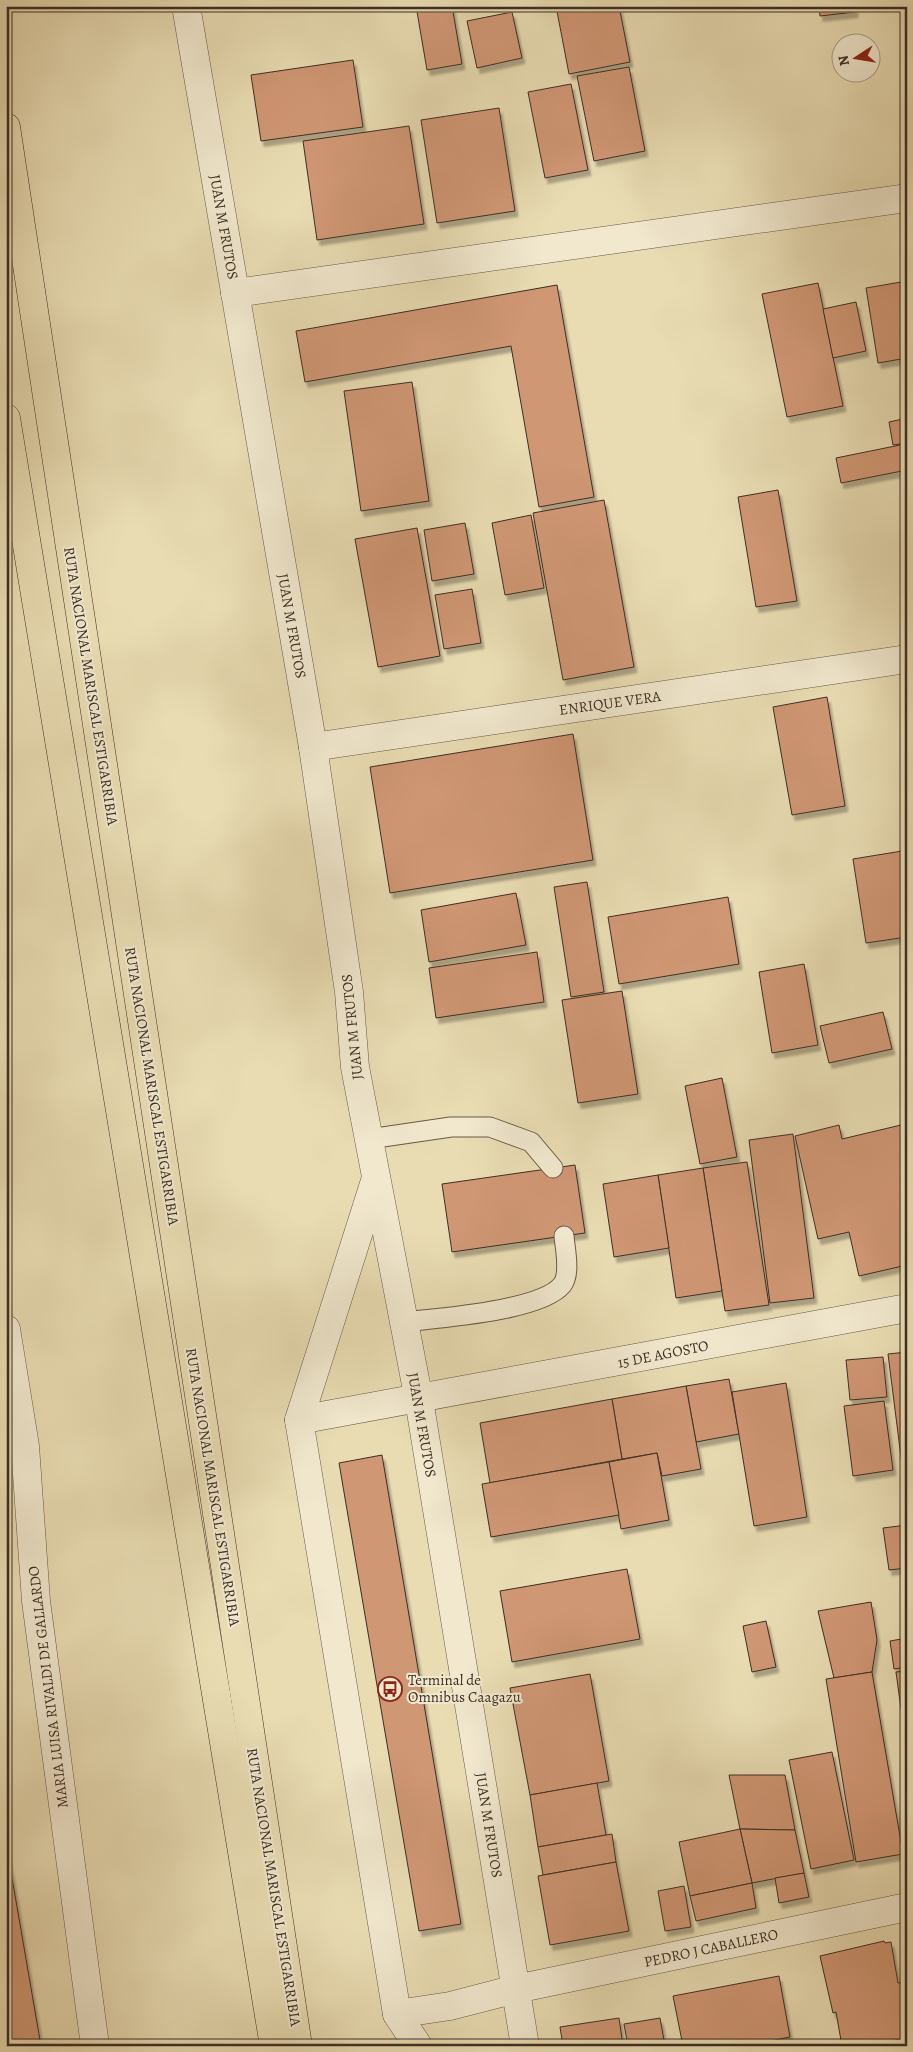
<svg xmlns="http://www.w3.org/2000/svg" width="913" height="2052" viewBox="0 0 913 2052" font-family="Alegreya,serif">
  <defs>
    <filter id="shadow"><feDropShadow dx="3" dy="5.5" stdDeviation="1" flood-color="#0004"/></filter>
  </defs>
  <rect width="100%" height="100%" fill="#e9dcb3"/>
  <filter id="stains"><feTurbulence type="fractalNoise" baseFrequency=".004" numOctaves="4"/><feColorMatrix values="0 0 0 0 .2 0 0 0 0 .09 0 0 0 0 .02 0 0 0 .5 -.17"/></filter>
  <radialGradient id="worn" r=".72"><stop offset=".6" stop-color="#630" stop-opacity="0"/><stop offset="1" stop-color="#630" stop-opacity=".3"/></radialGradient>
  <g fill="#d09774" stroke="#3d2e24" filter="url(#shadow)">
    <path d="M 416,6 L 452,6 L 462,64 L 427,70 Z"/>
    <path d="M 556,6 L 619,6 L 630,62 L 569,74 Z"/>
    <path d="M 819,6 L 855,6 L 855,12 L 820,16 Z"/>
    <path d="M 512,12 L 522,58 L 477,68 L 467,21 Z"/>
    <path d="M 353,60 L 363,127 L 261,141 L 251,75 Z"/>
    <path d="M 629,67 L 645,151 L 594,161 L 577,76 Z"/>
    <path d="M 571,84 L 588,170 L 545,178 L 528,92 Z"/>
    <path d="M 499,108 L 515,211 L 437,223 L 421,120 Z"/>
    <path d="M 409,126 L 424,224 L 317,240 L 303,141 Z"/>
    <path d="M 907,281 L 907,358 L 878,363 L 866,288 Z"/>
    <path d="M 818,283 L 843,406 L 787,417 L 762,294 Z"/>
    <path d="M 557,285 L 594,497 L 539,507 L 511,346 L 305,382 L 296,331 Z"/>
    <path d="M 856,302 L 866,351 L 833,358 L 823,309 Z"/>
    <path d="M 412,382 L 429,501 L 361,511 L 344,391 Z"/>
    <path d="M 907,418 L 907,443 L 893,445 L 889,422 Z"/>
    <path d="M 905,444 L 907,470 L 841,483 L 836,458 Z"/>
    <path d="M 778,490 L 797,601 L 756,607 L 738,497 Z"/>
    <path d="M 604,500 L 634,667 L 563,680 L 533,513 Z"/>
    <path d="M 531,515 L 544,588 L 505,595 L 492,523 Z"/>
    <path d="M 465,523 L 474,574 L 432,581 L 424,530 Z"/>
    <path d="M 417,528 L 440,656 L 378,667 L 355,539 Z"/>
    <path d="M 472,589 L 481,643 L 444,649 L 435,595 Z"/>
    <path d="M 827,697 L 845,806 L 792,815 L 773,707 Z"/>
    <path d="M 573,734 L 593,860 L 390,893 L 370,767 Z"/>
    <path d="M 902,851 L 907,881 L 907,937 L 866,943 L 853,859 Z"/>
    <path d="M 587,882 L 604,992 L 571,997 L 554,887 Z"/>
    <path d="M 516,893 L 526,945 L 429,962 L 421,910 Z"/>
    <path d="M 728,897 L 739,964 L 619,984 L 608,917 Z"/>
    <path d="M 537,952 L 544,1002 L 436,1018 L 429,968 Z"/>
    <path d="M 804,964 L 818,1045 L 772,1053 L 759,972 Z"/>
    <path d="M 622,991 L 638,1094 L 578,1103 L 562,1000 Z"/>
    <path d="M 883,1012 L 892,1049 L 829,1063 L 820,1026 Z"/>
    <path d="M 722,1078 L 737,1157 L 700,1164 L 685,1086 Z"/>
    <path d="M 839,1125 L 842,1139 L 901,1125 L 907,1149 L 907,1265 L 859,1276 L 849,1232 L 818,1239 L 795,1136 Z"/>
    <path d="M 793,1134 L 814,1298 L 770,1303 L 749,1140 Z"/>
    <path d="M 747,1162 L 769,1305 L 725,1311 L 703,1168 Z"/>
    <path d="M 575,1165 L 585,1233 L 452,1252 L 442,1184 Z"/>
    <path d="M 703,1168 L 722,1291 L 676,1298 L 658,1175 Z"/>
    <path d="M 658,1175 L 669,1248 L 614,1257 L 603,1184 Z"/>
    <path d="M 907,1352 L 907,1464 L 902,1465 L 888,1354 Z"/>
    <path d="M 883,1357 L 887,1397 L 850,1400 L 846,1360 Z"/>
    <path d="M 729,1379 L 739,1434 L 696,1442 L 686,1386 Z"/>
    <path d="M 786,1383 L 807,1517 L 754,1526 L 732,1392 Z"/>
    <path d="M 686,1386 L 701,1469 L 662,1476 L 657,1453 L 622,1459 L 612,1399 Z"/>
    <path d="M 612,1399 L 622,1459 L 490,1483 L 480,1423 Z"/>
    <path d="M 884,1401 L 893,1470 L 853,1476 L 844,1406 Z"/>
    <path d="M 657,1453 L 669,1520 L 621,1529 L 609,1462 Z"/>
    <path d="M 382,1455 L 461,1924 L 419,1931 L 339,1463 Z"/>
    <path d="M 609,1462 L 619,1515 L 491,1537 L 482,1484 Z"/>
    <path d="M 907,1525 L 907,1568 L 889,1570 L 883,1528 Z"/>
    <path d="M 627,1569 L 640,1639 L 512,1662 L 500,1591 Z"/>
    <path d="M 871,1602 L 877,1640 L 872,1672 L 834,1678 L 818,1611 Z"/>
    <path d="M 766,1621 L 776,1667 L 752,1672 L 743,1626 Z"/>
    <path d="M 907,1638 L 907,1667 L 894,1669 L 890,1641 Z"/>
    <path d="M 907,1671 L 907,1753 L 896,1672 Z"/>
    <path d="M 872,1672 L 903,1854 L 856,1862 L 826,1679 Z"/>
    <path d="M 590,1674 L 609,1781 L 530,1795 L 510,1688 Z"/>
    <path d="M 832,1752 L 854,1860 L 811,1869 L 789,1760 Z"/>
    <path d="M 729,1775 L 785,1775 L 795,1830 L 740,1829 Z"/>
    <path d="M 597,1783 L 606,1835 L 538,1847 L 530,1795 Z"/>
    <path d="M 740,1829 L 795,1830 L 804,1873 L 752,1883 Z"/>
    <path d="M 740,1829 L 752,1883 L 690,1896 L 679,1842 Z"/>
    <path d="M 612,1834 L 616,1862 L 543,1875 L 538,1847 Z"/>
    <path d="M 6,1843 L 41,2046 L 6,2046 Z"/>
    <path d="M 616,1862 L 629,1931 L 550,1945 L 538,1876 Z"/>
    <path d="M 804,1873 L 809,1897 L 779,1903 L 775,1878 Z"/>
    <path d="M 752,1883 L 756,1908 L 696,1921 L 690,1896 Z"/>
    <path d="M 684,1886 L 691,1927 L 665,1931 L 658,1891 Z"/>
    <path d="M 884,1941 L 885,1943 L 891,1942 L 898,1983 L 907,1982 L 907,2038 L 859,2046 L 842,2046 L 836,2012 L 833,2013 L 820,1956 Z"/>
    <path d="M 779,1976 L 790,2037 L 743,2046 L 683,2046 L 673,1996 Z"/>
    <path d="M 619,2018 L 623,2046 L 563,2046 L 560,2027 Z"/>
    <path d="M 660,2018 L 665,2046 L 628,2046 L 624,2024 Z"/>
  </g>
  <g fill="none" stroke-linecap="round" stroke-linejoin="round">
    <defs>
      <g id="service">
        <path d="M 369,1139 L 451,1127 L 490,1127 L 531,1142 L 553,1168"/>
        <path d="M 404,1322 C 438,1318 541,1311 562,1285 C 571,1274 565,1249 564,1236"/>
      </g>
      <g id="minor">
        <path d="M 186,6 L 313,747 L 349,992 L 355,1067 L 419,1400 L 525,2046"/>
        <path d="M 235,293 L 907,198"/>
        <path d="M 313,747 L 907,659"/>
        <path d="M 375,1181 L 299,1420 L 397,2014 L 418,2046"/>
        <path d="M 6,1329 L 25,1446 L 36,1601 L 95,2046"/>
        <path d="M 299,1420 L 907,1308"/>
        <path d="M 397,2014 L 450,2006 L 516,1989 L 907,1907"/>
      </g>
      <g id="trunk">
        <path d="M 6,127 L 298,2046"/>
        <path d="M 6,418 L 274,2046"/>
      </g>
    </defs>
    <use href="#service" stroke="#685a48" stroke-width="21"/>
    <use href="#minor" stroke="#685a48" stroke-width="29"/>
    <use href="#trunk" stroke="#3d2e24" stroke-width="29"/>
    <use href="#service" stroke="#f1e8ce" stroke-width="19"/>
    <use href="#minor" stroke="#f1e8ce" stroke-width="28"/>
    <use href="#trunk" stroke="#e9dcb3" stroke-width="28"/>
  </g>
  <defs>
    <symbol id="bus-ring" viewBox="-11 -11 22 22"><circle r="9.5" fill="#f1e8ce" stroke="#8f2418" stroke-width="1.5"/><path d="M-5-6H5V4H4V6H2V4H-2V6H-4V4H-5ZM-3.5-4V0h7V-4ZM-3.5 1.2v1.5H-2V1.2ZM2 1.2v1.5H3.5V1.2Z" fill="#8f2418"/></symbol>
  </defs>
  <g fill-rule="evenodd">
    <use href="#bus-ring" x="376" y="1675" width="28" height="28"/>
  </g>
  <g text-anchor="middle" stroke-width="4" stroke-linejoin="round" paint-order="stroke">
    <g font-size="15" fill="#3d2e24" stroke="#f1e8ce">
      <text transform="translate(224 227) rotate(80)" y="5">JUAN M FRUTOS</text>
      <text transform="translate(292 626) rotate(80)" y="5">JUAN M FRUTOS</text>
      <text transform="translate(91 686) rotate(81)" y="5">RUTA NACIONAL MARISCAL ESTIGARRIBIA</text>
      <text transform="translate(610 703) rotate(-8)" y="5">ENRIQUE VERA</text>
      <text transform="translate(352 1027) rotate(-96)" y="5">JUAN M FRUTOS</text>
      <text transform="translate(152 1086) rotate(81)" y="5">RUTA NACIONAL MARISCAL ESTIGARRIBIA</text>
      <text transform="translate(663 1354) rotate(-11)" y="5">15 DE AGOSTO</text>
      <text transform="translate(422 1425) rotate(80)" y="5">JUAN M FRUTOS</text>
      <text transform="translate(213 1487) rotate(81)" y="5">RUTA NACIONAL MARISCAL ESTIGARRIBIA</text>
      <text transform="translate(48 1687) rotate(-97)" y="5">MARIA LUISA RIVALDI DE GALLARDO</text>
      <text transform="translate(489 1825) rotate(81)" y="5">JUAN M FRUTOS</text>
      <text transform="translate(274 1887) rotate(81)" y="5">RUTA NACIONAL MARISCAL ESTIGARRIBIA</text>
      <text transform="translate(711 1948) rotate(-12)" y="5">PEDRO J CABALLERO</text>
    </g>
    <g font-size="15" fill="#3d2e24" stroke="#f1e8ce" text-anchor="start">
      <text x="408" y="1685">Terminal de<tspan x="408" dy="17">Omnibus Caagazu</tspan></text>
    </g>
  </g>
  <rect width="913" height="2052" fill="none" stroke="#e9dcb3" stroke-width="25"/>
  <rect x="8" y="8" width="898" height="2037" fill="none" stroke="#3d2e24" stroke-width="2.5"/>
  <rect x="12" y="12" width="888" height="2027" fill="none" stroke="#3d2e24"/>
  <g transform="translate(856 58) rotate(258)"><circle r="24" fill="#f1e8ce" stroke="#a99e8a"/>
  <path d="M0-4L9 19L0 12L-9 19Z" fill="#8f2418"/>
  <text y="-8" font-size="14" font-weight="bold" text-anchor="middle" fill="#3d2e24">N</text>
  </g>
  <rect width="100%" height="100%" filter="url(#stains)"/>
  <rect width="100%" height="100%" fill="url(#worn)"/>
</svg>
